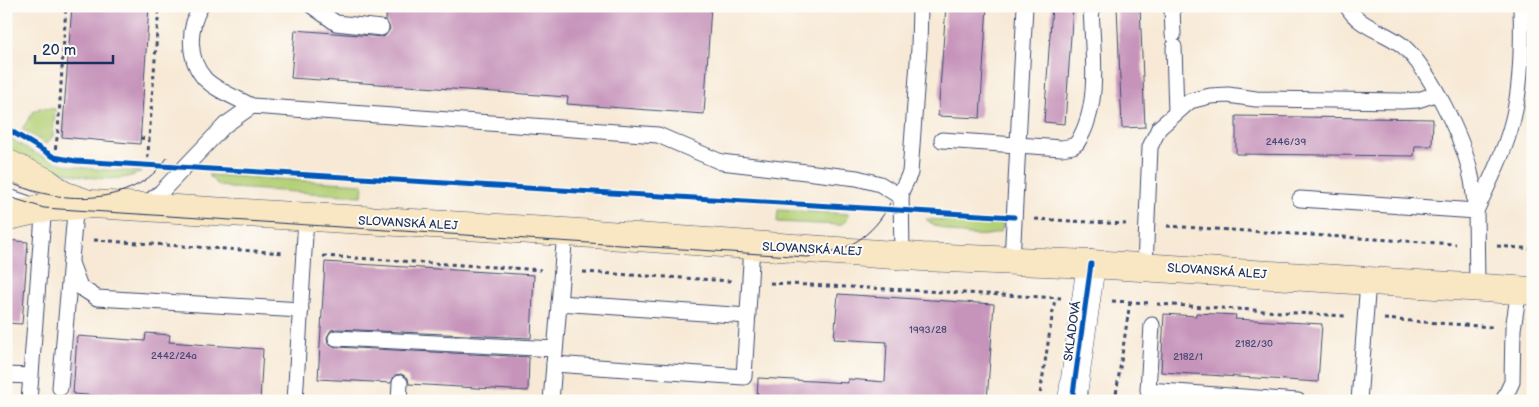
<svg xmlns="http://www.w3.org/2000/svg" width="1539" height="407" viewBox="0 0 1539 407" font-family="'Balsamiq Sans',sans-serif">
  <rect width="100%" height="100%" fill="#fdfcf7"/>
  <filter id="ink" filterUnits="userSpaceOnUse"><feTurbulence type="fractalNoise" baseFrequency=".02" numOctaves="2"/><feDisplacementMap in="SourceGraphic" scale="10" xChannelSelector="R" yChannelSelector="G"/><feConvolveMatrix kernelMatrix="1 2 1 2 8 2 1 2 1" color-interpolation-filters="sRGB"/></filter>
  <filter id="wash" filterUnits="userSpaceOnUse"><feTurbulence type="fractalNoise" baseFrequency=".0096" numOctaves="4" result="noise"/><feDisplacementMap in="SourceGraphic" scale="20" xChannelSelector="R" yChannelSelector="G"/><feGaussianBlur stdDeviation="1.12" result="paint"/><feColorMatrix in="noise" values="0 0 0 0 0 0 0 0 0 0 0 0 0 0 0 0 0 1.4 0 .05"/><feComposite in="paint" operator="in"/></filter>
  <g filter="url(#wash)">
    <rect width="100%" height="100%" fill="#f7e9d5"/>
    <g fill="#b4d077" stroke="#68806a">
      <path d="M 40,108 L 55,109 L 53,136 L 46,144 L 22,129 L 34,111 Z"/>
      <path d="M 6,135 C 55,171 84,168 141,172 C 107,191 39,166 6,151 Z"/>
      <path d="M 208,175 L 363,184 L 362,196 L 231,188 L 218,185 Z"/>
      <path d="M 778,210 L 849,214 L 847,220 L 840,225 L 777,222 Z"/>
      <path d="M 926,219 L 1004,224 L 1001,231 C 983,241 941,233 926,219 Z"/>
    </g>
    <g id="blocks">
      <g fill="#c693ba">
        <path d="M 72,6 L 149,6 L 140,144 L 62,137 Z"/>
        <path d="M 387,6 L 711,6 L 704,114 L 567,104 L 568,97 L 291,78 L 295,30 L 384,37 L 390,29 L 386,20 Z"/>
        <path d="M 946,6 L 987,6 L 980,118 L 938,116 Z"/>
        <path d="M 1052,6 L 1073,6 L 1065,124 L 1044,122 Z"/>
        <path d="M 1117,6 L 1140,6 L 1145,127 L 1122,128 Z"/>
        <path d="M 1236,116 L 1433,119 L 1432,146 L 1415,146 L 1414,156 L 1236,154 Z"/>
        <path d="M 6,240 L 28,242 L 22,324 L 6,323 Z"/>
        <path d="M 325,262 L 534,275 L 531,338 L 336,329 L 331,330 L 327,337 L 328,343 L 336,347 L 529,357 L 528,391 L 409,384 L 408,378 L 401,374 L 395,375 L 391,383 L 318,379 Z"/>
        <path d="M 838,294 L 994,304 L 987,401 L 757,401 L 758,378 L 848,383 L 848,379 L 885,382 L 887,342 L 834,339 Z"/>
        <path d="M 1196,313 L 1236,315 L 1235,319 L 1322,324 L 1318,382 L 1161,372 L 1164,314 L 1196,316 Z"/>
        <path d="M 146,333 L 170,335 L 169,342 L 263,349 L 260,401 L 167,401 L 73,394 L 77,336 L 145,341 Z"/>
      </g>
    </g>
  </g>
  <g filter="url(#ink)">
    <use href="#blocks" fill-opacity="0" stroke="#3c4b70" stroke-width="1"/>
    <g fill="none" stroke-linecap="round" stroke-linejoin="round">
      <defs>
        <g id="service">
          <path d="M 201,6 C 188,28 187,59 205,79 C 217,91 237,98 252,106 L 658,135 L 721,162 L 857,178 L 880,184 L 901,197"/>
          <path d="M 312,6 L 336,23 L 381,28"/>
          <path d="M 1172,6 L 1173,35"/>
          <path d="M 1347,6 C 1359,28 1385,31 1403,46 C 1430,70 1464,140 1471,176 C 1474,188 1474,199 1476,211"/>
          <path d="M 1174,47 L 1176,113"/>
          <path d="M 942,140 L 1062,148 L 1073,146 L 1077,143 C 1102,105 1092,49 1091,6"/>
          <path d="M 6,196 L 35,206"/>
          <path d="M 1300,199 L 1476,211 L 1477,287"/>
          <path d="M 141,204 L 151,200 L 161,192 L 225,125 L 252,106"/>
          <path d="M 1476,211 C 1491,178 1508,146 1515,110 C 1522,77 1522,40 1521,6"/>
          <path d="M 902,255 L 901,192 L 910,173 L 919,48 L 920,6"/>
          <path d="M 1012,261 L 1025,6"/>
          <path d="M 71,263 L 80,287 L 97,298 L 301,310"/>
          <path d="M 1145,267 L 1150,147 L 1159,128 L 1190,101 L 1210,96 L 1228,95 L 1256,99 L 1402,101 L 1418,100 L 1436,94"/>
          <path d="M 559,303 L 748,316"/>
          <path d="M 1152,325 L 1148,390 L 1298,401"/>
          <path d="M 336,338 L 555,349"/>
          <path d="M 554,364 L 744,377 L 752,246"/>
          <path d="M 6,375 L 31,376"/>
          <path d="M 60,388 L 76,201"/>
          <path d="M 29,401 L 44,203"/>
          <path d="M 295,401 L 306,218"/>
          <path d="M 399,401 L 400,383"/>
          <path d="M 551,401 L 565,232"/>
          <path d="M 1359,401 L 1368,281"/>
          <path d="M 1503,401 L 1512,382 L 1513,329 L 1519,290"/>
        </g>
        <path id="minor" d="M 1072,401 L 1091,264"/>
        <g id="secondary">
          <path d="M 6,163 L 46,182 L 63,195 L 86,203"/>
          <path d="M 6,212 L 13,215 L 44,208 L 92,204 L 565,232 L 922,257 L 1091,264 L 1533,291"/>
        </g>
      </defs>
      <use href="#service" stroke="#3c4b70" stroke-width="17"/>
      <use href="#minor" stroke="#3c4b70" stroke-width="29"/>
      <use href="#secondary" stroke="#3c4b70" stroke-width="29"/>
      <g stroke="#3c4b70" stroke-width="3" stroke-dasharray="4 4" stroke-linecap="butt">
        <path d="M 140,138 L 150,139"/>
        <path d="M 54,157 L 58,132 L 66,6"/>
        <path d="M 147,166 L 159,6"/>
        <path d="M 1035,219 L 1126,224"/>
        <path d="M 1167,226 L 1456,244"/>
        <path d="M 94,240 L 284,253"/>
        <path d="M 1497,246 L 1533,249"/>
        <path d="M 323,256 L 541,270"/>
        <path d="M 583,272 L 731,281"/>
        <path d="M 770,283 L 1061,298"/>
        <path d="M 1112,301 L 1151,303"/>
        <path d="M 1157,304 L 1345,316"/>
        <path d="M 1384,319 L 1492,327"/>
        <path d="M 1039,401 L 1055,298"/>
        <path d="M 1115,401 L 1130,302"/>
      </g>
      <use href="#service" stroke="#fff" stroke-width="15"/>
      <use href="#minor" stroke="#fff" stroke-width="28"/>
      <use href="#secondary" stroke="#f9e7c3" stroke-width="28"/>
      <g stroke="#1b2f5e" stroke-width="1">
        <path d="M 6,181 C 56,204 133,209 167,158"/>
        <path d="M 6,196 L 44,208 L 807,257 C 843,254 874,237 890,203"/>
      </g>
      <defs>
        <g id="cycleway">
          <path d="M 6,128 L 54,157 L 76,161 L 1014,217"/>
          <path d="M 1072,401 L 1091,264"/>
        </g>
      </defs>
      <use href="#cycleway" stroke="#fdfcf7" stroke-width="8"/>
      <use href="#cycleway" stroke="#0057b8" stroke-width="5"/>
    </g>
  </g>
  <g text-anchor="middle" stroke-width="4" stroke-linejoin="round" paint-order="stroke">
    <g font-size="10" fill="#464875">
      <text x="1286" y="145">2446/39</text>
      <text x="928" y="333">1993/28</text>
      <text x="1254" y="347">2182/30</text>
      <text x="174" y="359">2442/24a</text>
      <text x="1188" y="360">2182/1</text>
    </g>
    <g font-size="12" fill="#1b2f5e" stroke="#fdfcf7">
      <text transform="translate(408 223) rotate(3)" y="4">SLOVANSKÁ ALEJ</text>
      <text transform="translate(812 249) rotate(3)" y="4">SLOVANSKÁ ALEJ</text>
      <text transform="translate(1217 271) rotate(4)" y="4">SLOVANSKÁ ALEJ</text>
      <text transform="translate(1072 331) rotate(-82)" y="4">SKLADOVÁ</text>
    </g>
  </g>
  <rect width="1539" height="407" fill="none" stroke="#fdfcf7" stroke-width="25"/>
  <path d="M35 55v8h78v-8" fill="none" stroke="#1b2f5e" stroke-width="2.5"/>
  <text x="42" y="55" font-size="15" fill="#1b2f5e" stroke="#fdfcf7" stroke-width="4" paint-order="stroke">20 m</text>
</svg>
